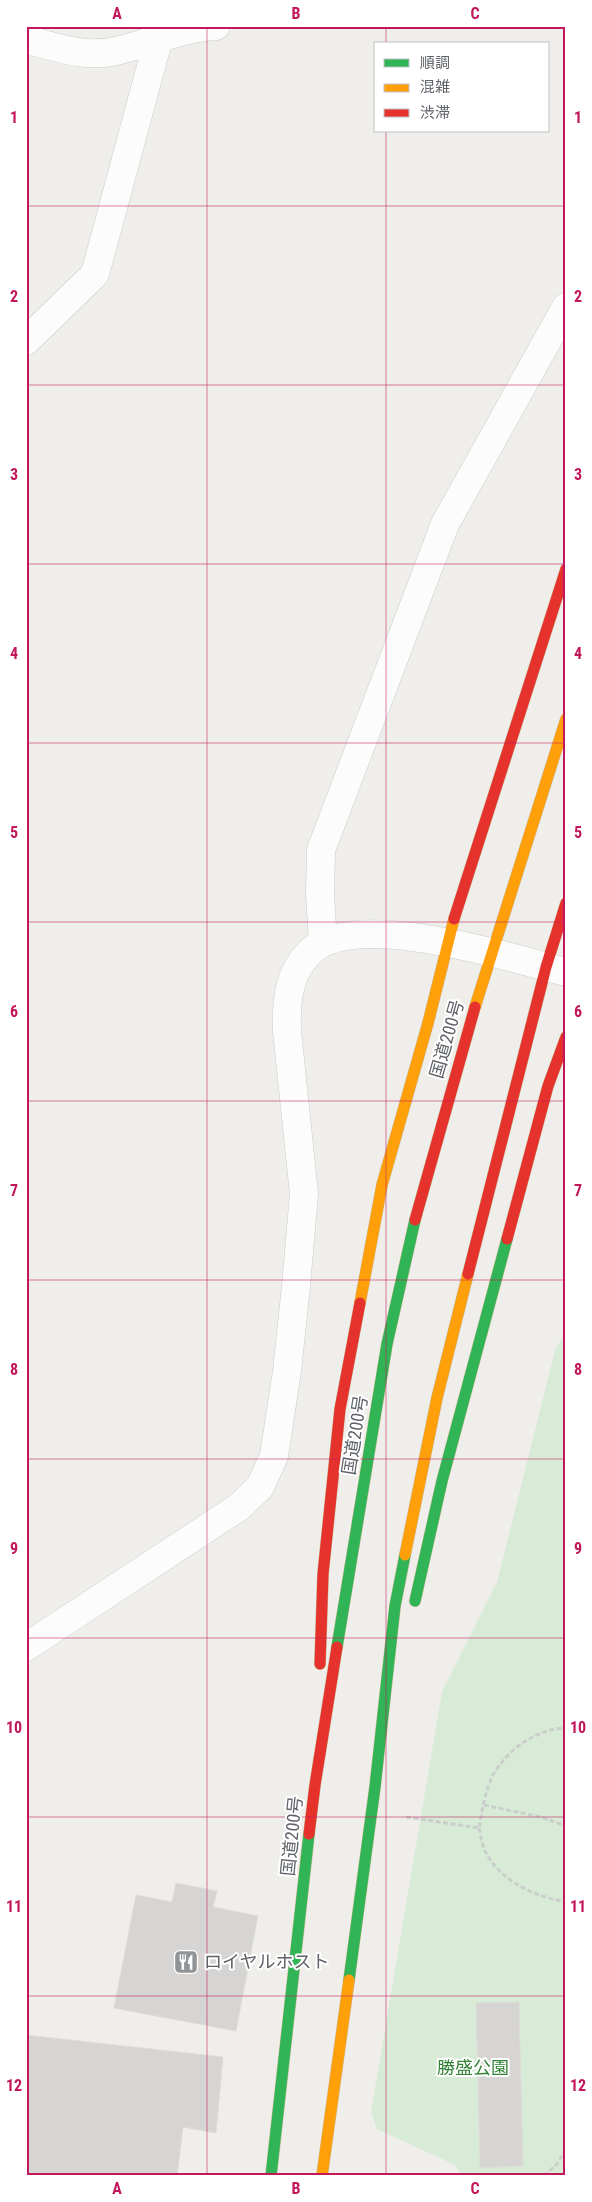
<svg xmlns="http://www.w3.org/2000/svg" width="592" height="2202" viewBox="0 0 592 2202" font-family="'Roboto Condensed','Noto Sans JP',sans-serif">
  <rect width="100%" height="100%" fill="#efeeea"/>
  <path fill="#d8ebd6" d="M 566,1332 L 566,2176 L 461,2176 L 455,2165 L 377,2129 L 371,2112 L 442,1692 L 497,1582 L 555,1350 Z"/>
  <g fill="#d6d5d3" stroke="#deddd9">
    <path d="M 176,1883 L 217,1891 L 213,1907 L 258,1916 L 236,2031 L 114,2008 L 136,1895 L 172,1902 Z"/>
    <path d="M 519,2002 L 523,2166 L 480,2168 L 476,2003 Z"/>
    <path d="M 26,2035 L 223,2057 L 216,2133 L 183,2127 L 177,2176 L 26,2176 Z"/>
  </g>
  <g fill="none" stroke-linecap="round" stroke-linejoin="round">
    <defs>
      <g id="street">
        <path d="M 26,39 C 57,48 88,59 120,50 C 153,42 180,28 216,26"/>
        <path d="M 26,341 L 95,274 L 159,37"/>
        <path d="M 323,942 L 320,895 L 321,850 L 445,524 L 566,307"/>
        <path d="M 26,1647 L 239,1507 L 260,1487 L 274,1456 L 287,1371 L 296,1286 L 304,1194 L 287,1031 C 286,1003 288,974 309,953 C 353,907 510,958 566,972"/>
      </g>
      <g id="fast">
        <path d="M 415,1601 L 442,1481 L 507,1239"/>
        <path d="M 337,1647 L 387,1344 L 415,1220"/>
        <path d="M 349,1980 L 375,1787 L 395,1606 L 405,1555"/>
        <path d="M 271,2176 L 309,1834"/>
      </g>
      <g id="slow">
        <path d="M 475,1007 L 566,719"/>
        <path d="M 360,1303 L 382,1185 L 428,1023 L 454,919"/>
        <path d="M 405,1555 L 437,1398 L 468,1274"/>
        <path d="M 322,2176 L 349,1980"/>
      </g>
      <g id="jam">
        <path d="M 454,919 L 566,569"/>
        <path d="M 415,1220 L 475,1007"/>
        <path d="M 507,1239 L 548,1086 L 566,1037"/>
        <path d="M 468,1274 L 546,967 L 566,903"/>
        <path d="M 320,1664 L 323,1574 L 340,1409 L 360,1303"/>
        <path d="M 309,1834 L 315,1785 L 337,1647"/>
      </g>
    </defs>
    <use href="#street" stroke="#cbcccc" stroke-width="29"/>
    <use href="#fast" stroke="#c8b996" stroke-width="12"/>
    <use href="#slow" stroke="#c8b996" stroke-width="12"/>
    <use href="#jam" stroke="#c8b996" stroke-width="12"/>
    <g stroke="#cacfcc" stroke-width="3" stroke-dasharray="5 2.5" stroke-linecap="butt">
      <path d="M 484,1805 L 541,1817 L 566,1826"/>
      <path d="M 406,1817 L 479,1828 C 482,1811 485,1791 493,1775 C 508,1749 536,1729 566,1728"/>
      <path d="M 479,1828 C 481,1836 482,1845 485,1851 C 501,1882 534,1896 566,1902"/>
      <path d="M 544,2176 L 557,2164 L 566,2149"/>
    </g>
    <use href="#street" stroke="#fdfcfc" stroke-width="28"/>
    <use href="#fast" stroke="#30b455" stroke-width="11"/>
    <use href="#slow" stroke="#ff9f0a" stroke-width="11"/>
    <use href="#jam" stroke="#e5322d" stroke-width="11"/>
  </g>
  <path fill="none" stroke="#c2185b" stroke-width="1" stroke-opacity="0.55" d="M 207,26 L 207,2176M 386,26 L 386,44M 386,131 L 386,2176M 26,206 L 566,206M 26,385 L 566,385M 26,564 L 566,564M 26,743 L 566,743M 26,922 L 566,922M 26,1101 L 566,1101M 26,1280 L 566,1280M 26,1459 L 566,1459M 26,1638 L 566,1638M 26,1817 L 566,1817M 26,1996 L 566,1996"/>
  <defs>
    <symbol id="restaurant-square" viewBox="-11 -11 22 22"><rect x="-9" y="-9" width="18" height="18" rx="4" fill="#919496" stroke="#fff"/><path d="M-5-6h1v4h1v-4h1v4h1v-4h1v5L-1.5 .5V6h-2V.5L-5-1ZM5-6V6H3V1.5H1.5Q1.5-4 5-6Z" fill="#fff"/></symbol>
  </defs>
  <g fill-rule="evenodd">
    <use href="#restaurant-square" x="172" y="1948" width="28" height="28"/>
  </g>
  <g text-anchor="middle" stroke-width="4" stroke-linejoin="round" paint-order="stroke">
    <g font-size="18" fill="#5f6368" stroke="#fff">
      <text transform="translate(447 1039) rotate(-74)" y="6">国道200号</text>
      <text transform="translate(355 1435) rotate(-81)" y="6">国道200号</text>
      <text transform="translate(292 1836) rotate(-84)" y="6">国道200号</text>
    </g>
    <g font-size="18" fill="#5f6368" stroke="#fff" text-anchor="start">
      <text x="204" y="1968">ロイヤルホスト</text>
    </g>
    <g font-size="18" fill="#348238" stroke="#fff">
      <text x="473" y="2074">勝盛公園</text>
    </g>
  </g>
  <rect width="592" height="2202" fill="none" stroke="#ffffff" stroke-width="55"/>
  <rect x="374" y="42" width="175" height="90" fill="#ffffff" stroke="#bfc1c3"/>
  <rect x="384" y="59" width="25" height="8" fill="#30b455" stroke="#bfc1c3"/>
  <text x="420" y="68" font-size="15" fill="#5f6368">順調</text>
  <rect x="384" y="84" width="25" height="8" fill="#ff9f0a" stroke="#bfc1c3"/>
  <text x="420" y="92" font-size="15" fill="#5f6368">混雑</text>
  <rect x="384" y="109" width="25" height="8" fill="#e5322d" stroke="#bfc1c3"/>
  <text x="420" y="118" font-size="15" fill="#5f6368">渋滞</text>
  <rect x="28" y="28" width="536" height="2146" fill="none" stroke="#c2185b" stroke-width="2"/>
  <g font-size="16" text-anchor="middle" font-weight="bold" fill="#c2185b">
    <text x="117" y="19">A</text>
    <text x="296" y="19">B</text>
    <text x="475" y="19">C</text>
    <text x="14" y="123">1</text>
    <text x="578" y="123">1</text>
    <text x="14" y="302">2</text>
    <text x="578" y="302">2</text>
    <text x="14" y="480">3</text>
    <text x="578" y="480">3</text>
    <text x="14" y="659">4</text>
    <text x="578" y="659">4</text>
    <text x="14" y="838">5</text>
    <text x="578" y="838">5</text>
    <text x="14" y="1017">6</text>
    <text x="578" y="1017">6</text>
    <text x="14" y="1196">7</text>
    <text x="578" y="1196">7</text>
    <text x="14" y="1375">8</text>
    <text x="578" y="1375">8</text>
    <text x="14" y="1554">9</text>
    <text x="578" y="1554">9</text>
    <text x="14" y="1733">10</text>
    <text x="578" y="1733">10</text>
    <text x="14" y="1912">11</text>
    <text x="578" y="1912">11</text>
    <text x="14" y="2091">12</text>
    <text x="578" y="2091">12</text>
    <text x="117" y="2194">A</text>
    <text x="296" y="2194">B</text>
    <text x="475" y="2194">C</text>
  </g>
</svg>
